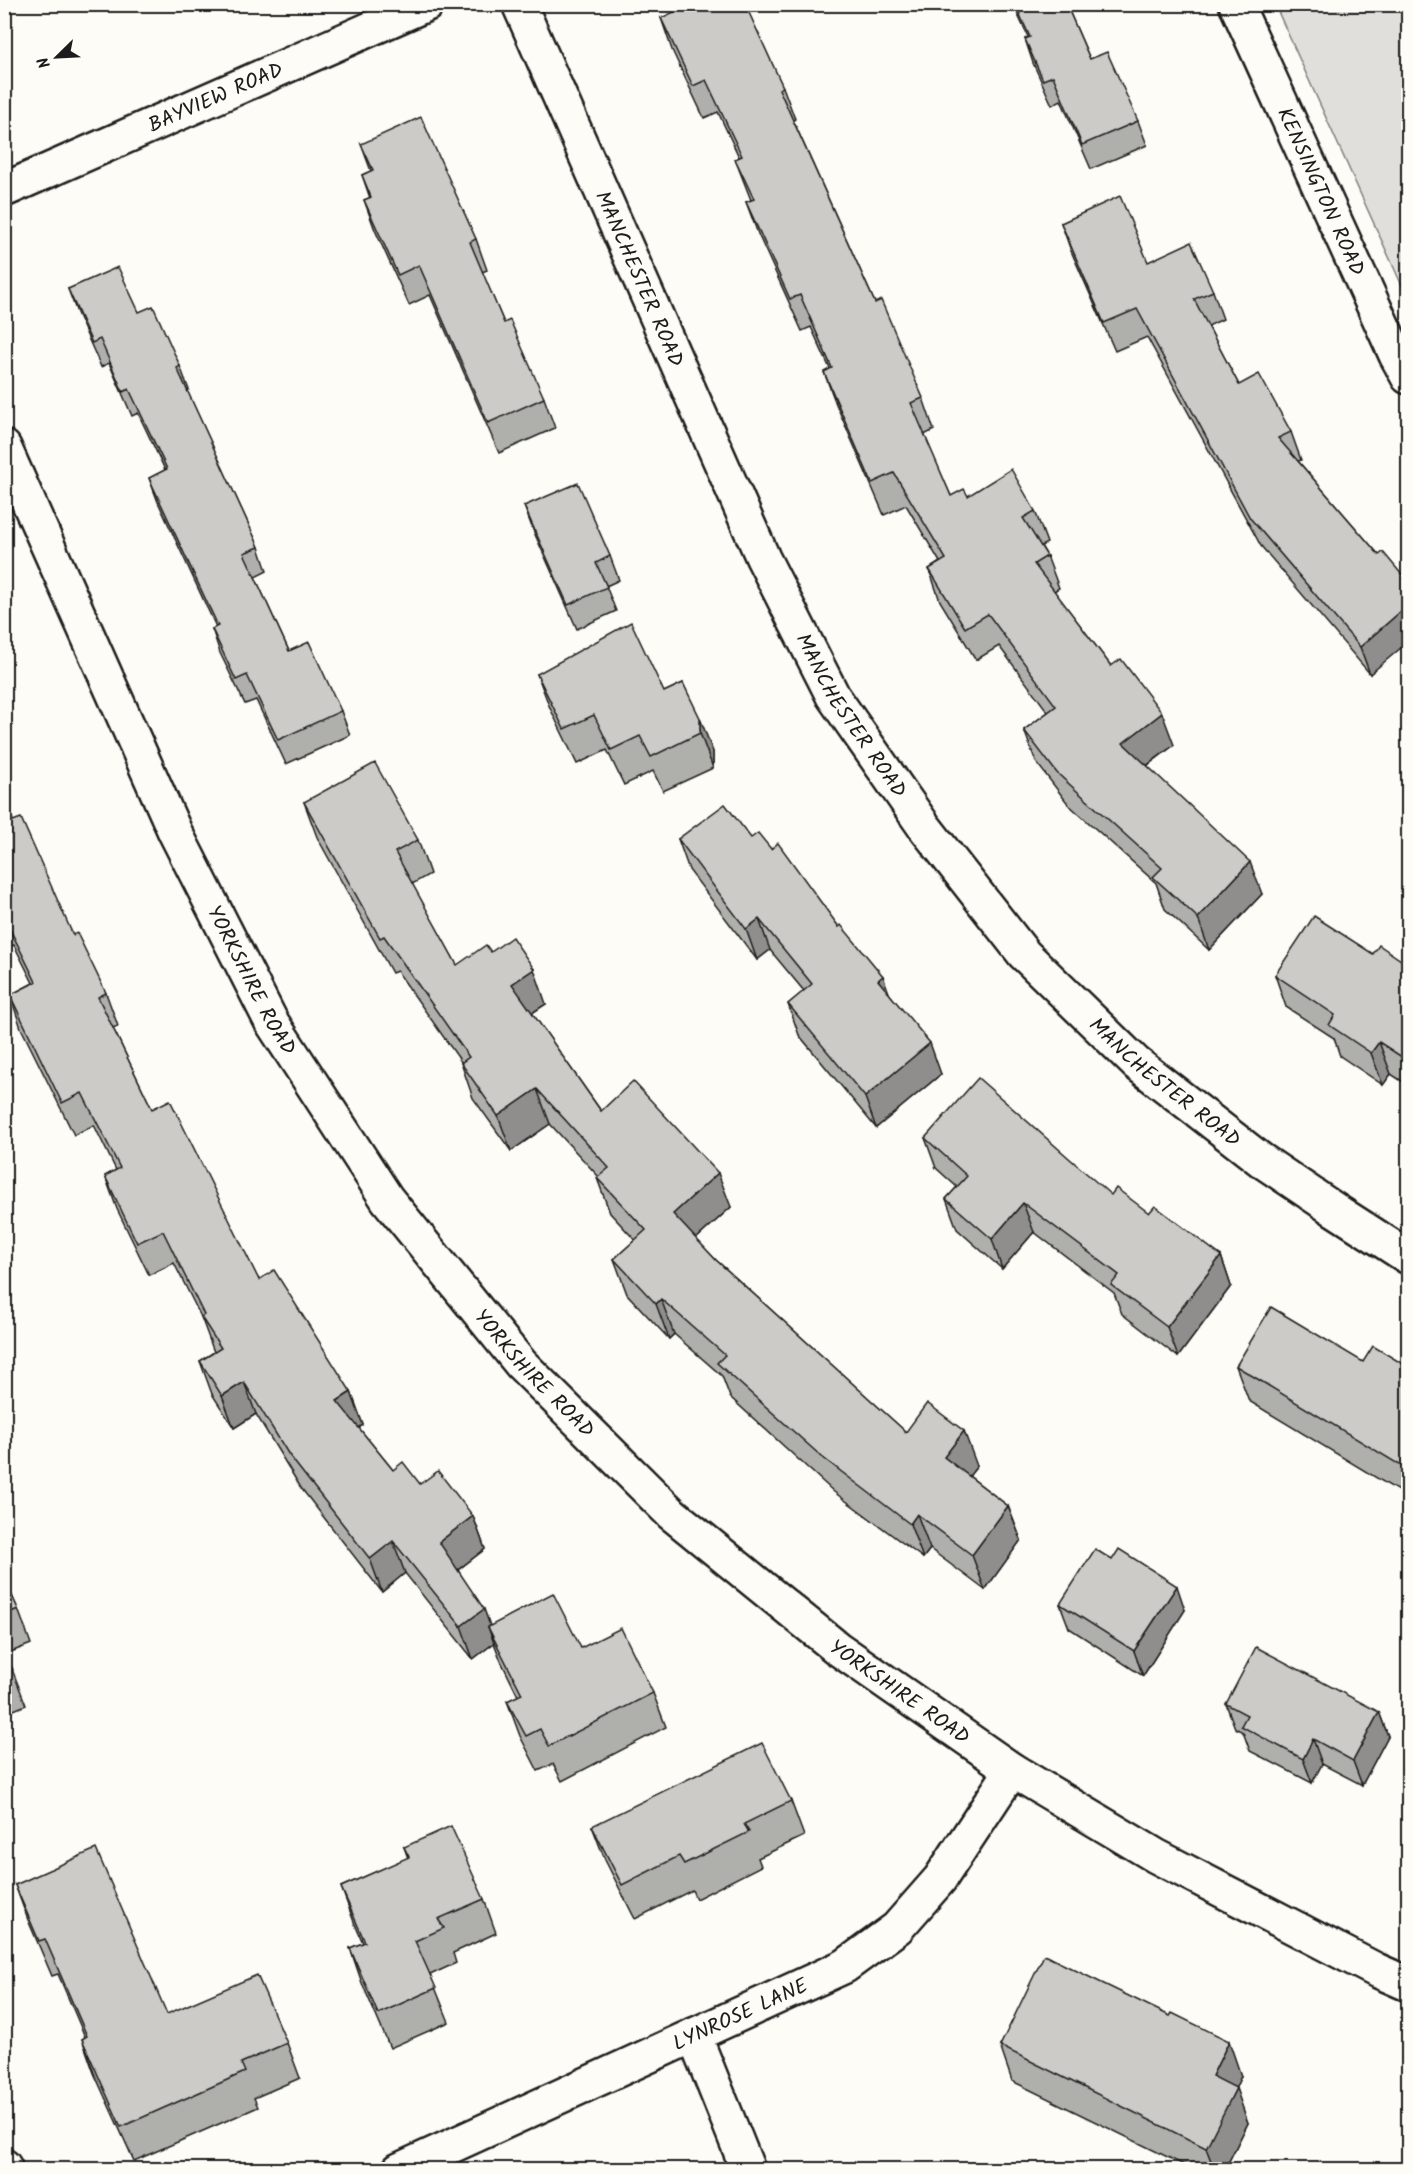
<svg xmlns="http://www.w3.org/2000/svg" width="1413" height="2174" viewBox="0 0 1413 2174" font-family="Kalam,sans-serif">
  <rect width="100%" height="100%" fill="#fdfcf7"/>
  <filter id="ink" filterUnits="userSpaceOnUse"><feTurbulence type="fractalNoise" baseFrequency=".0167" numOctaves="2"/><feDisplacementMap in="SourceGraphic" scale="12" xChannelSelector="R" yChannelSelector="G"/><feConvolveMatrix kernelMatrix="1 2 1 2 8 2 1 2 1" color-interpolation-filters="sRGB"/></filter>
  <g filter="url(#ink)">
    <path fill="#e0dfdb" stroke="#7e7e7c" stroke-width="1.5" d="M 1275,5 L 1408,5 L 1408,298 L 1404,290 Z"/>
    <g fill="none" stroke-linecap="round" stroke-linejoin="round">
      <defs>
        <g id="street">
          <path id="s1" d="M 519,4 L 763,558 L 833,696 L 923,825 L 1024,954 L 1136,1063 L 1261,1160 L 1335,1210 L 1408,1257"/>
          <path id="s2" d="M 1236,4 L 1396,355 L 1408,377"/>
          <path id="s3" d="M 4,190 L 427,4"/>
          <path id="s4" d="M 4,447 L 175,832 L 271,1021 L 387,1199 L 521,1364 L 672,1514 L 837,1648 L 1012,1770 L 1156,1856 L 1376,1970 L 1408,1984"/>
          <path d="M 694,2035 L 748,2170"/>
          <path d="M 4,2166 L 6,2170"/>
          <path id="s5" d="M 399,2170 L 845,1966 L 897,1928 L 940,1879 L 1012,1770"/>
        </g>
      </defs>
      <use href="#street" stroke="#1c1c1c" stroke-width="38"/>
      <use href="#street" stroke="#fdfcf7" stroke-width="33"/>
    </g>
    <g fill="#afafac" stroke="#1c1c1c" stroke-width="1.5">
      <path d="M 1013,4 L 1066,4 L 1090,59 L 1138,121 L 1147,145 L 1091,169 L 1061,100 L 1052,105 L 1033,63 L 1025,39 L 1028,37 Z"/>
      <path d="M 661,18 L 783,87 L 795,119 L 793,120 L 875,303 L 923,398 L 934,430 L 924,435 L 951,496 L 968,496 L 1035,511 L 1047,543 L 1041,546 L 1047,556 L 1059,588 L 1054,591 L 1111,666 L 1174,745 L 1147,766 L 1262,894 L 1209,950 L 1165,909 L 1156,883 L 1069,805 L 1036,762 L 1024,730 L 1048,712 L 999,646 L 976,660 L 940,601 L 929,569 L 940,562 L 906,505 L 884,515 L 836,404 L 824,372 L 830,369 L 811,327 L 802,331 L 758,234 L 746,202 L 751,200 L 735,159 L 739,157 L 718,112 L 704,118 L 672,50 Z"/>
      <path d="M 361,144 L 476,239 L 487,270 L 482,272 L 504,323 L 544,398 L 555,428 L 499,453 L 430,295 L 409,305 L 375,230 L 364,200 L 370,198 L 362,175 L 371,171 Z"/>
      <path d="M 1061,223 L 1213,291 L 1223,319 L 1208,326 L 1239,385 L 1291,432 L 1301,460 L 1298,461 L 1379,555 L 1370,674 L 1261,546 L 1147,337 L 1115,351 L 1071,251 Z"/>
      <path d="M 68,289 L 139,312 L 180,366 L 189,390 L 187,391 L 259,547 L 267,571 L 255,577 L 289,651 L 341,711 L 350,735 L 286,764 L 256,700 L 245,704 L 220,653 L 212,629 L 216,627 L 158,502 L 149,478 L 165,470 L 138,413 L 132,416 L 109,363 L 101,367 L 77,313 Z"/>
      <path d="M 524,506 L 610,556 L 619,580 L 606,586 L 616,611 L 577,629 L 533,530 Z"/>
      <path d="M 537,674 L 664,692 L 683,683 L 713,752 L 713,768 L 663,791 L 653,771 L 624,785 L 607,750 L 577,764 L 550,708 Z"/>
      <path d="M 4,801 L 13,821 L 73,935 L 106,993 L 118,1026 L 113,1028 L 152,1109 L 259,1280 L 351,1392 L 363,1425 L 359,1428 L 393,1470 L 420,1484 L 473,1516 L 485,1549 L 458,1570 L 490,1626 L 581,1648 L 653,1693 L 666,1727 L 562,1781 L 553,1764 L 538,1771 L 520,1736 L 507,1701 L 518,1696 L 501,1661 L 494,1643 L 473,1659 L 405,1573 L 382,1592 L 301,1488 L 256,1414 L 234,1428 L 212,1394 L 200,1361 L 214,1352 L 201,1317 L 174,1263 L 149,1275 L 117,1209 L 105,1176 L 116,1170 L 94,1125 L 74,1135 L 21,1028 L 10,995 L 33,983 L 14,945 L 4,949 Z"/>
      <path d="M 304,802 L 418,840 L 430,874 L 412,884 L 457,965 L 491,952 L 546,1004 L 532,1013 L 601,1111 L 731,1207 L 696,1239 L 716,1260 L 906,1432 L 977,1466 L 969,1476 L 1008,1506 L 1021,1540 L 985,1590 L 930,1549 L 923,1558 L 834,1492 L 730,1397 L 722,1376 L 674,1334 L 669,1339 L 627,1294 L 614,1259 L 635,1240 L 610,1213 L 597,1178 L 599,1177 L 550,1124 L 511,1151 L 473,1098 L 461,1063 L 462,1063 L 397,971 L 392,973 L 317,837 Z"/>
      <path d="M 751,838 L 771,849 L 839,927 L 890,995 L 941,1074 L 876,1128 L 799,1035 L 788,1004 L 804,991 L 770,950 L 757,960 L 689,870 L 678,839 Z"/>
      <path d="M 1373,954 L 1408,965 L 1408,1085 L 1391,1074 L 1383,1085 L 1340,1056 L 1334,1038 L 1286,1007 L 1275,975 Z"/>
      <path d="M 925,1138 L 1111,1195 L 1149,1213 L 1221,1256 L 1231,1286 L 1178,1357 L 1122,1314 L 1114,1293 L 1034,1232 L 1002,1269 L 957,1229 L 946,1199 L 957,1187 L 936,1168 Z"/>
      <path d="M 1363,1362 L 1408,1367 L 1408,1497 L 1249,1401 L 1236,1366 Z"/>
      <path d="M 4,1578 L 18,1609 L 31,1644 L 6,1654 L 26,1705 L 4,1714 Z"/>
      <path d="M 1060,1604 L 1185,1610 L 1143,1676 L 1069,1628 Z"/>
      <path d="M 1226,1704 L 1379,1712 L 1388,1736 L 1362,1785 L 1322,1764 L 1312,1783 L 1250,1751 L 1243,1732 L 1235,1728 Z"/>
      <path d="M 791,1801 L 804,1836 L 758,1858 L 761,1866 L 696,1899 L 692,1890 L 635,1919 L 605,1860 L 592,1826 Z"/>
      <path d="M 404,1847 L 484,1899 L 496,1933 L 453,1953 L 456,1963 L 430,1975 L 449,2022 L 390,2048 L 362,1983 L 350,1948 L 363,1943 L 354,1922 L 341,1887 L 408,1858 Z"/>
      <path d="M 15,1885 L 167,2014 L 287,2043 L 300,2078 L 254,2098 L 258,2107 L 134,2161 L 94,2073 L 82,2039 L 85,2037 L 58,1974 L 52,1976 L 28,1920 Z"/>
      <path d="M 1000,2046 L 1241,2076 L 1235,2088 L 1248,2123 L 1225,2169 L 1192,2169 L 1012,2081 Z"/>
    </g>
    <g fill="#8f8e8c" stroke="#1c1c1c" stroke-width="1.5">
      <path d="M 1408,605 L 1408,642 L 1370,674 L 1360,647 Z"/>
      <path d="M 1162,713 L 1174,745 L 1134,775 L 1123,743 Z"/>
      <path d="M 700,718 L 713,752 L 713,768 L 700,733 Z"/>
      <path d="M 1250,862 L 1262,894 L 1209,950 L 1198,918 Z"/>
      <path d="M 759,919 L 770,950 L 757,960 L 746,929 Z"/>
      <path d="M 534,969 L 546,1004 L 524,1018 L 512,984 Z"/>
      <path d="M 883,976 L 894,1007 L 878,980 Z"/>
      <path d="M 1379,1042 L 1391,1074 L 1383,1085 L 1371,1053 Z"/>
      <path d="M 930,1043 L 941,1074 L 876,1128 L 865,1097 Z"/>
      <path d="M 537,1089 L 550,1124 L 511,1151 L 498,1116 Z"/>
      <path d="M 718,1173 L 731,1207 L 685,1249 L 673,1214 Z"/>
      <path d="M 1023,1203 L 1034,1232 L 1002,1269 L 992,1239 Z"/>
      <path d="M 1221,1256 L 1231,1286 L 1178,1357 L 1167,1327 Z"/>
      <path d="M 661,1299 L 674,1334 L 669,1339 L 656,1304 Z"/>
      <path d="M 244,1382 L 256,1414 L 234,1428 L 222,1396 Z"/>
      <path d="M 351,1392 L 363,1425 L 349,1434 L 337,1401 Z"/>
      <path d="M 964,1431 L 977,1466 L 957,1492 L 944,1457 Z"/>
      <path d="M 1008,1506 L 1021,1540 L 985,1590 L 972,1555 Z"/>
      <path d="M 917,1514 L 930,1549 L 923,1558 L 910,1524 Z"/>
      <path d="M 473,1516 L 485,1549 L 451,1575 L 439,1542 Z"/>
      <path d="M 393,1541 L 405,1573 L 382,1592 L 370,1559 Z"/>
      <path d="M 1177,1586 L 1185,1610 L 1143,1676 L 1134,1651 Z"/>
      <path d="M 484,1609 L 496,1642 L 488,1627 L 494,1643 L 473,1659 L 461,1626 Z"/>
      <path d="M 1379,1712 L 1388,1736 L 1362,1785 L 1353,1761 Z"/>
      <path d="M 1313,1739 L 1322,1764 L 1312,1783 L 1303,1759 Z"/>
      <path d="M 1229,2041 L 1241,2076 L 1230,2100 L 1236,2088 L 1248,2123 L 1225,2169 L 1214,2169 L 1206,2148 L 1212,2076 Z"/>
    </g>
    <g fill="#cccbc8" stroke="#1c1c1c" stroke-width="1.5">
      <path d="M 691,4 L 745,4 L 783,87 L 779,89 L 875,303 L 881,300 L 923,398 L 911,403 L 951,496 L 964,489 L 968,496 L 1011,469 L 1035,511 L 1023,518 L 1047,556 L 1034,564 L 1111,666 L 1121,659 L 1162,713 L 1123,743 L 1250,862 L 1198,918 L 1153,877 L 1162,868 L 1057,773 L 1024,730 L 1056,706 L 988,614 L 965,628 L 929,569 L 946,559 L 894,473 L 872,483 L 824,372 L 832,368 L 800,295 L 790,299 L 746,202 L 754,199 L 735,159 L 742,156 L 706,80 L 693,86 L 661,18 Z"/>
      <path d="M 1015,4 L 1066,4 L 1090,59 L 1107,52 L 1138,121 L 1082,145 L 1053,76 L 1043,80 L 1025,39 L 1030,37 Z"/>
      <path d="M 421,117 L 476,239 L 470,242 L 504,323 L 510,320 L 544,398 L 488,423 L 419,265 L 398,275 L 364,200 L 371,197 L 362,175 L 373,170 L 361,144 Z"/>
      <path d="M 1120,196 L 1148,262 L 1191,242 L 1213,291 L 1194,299 L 1239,385 L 1259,374 L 1291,432 L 1278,438 L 1379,555 L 1383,552 L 1408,582 L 1408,605 L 1360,647 L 1250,518 L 1137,309 L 1104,323 L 1061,223 Z"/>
      <path d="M 118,267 L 139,312 L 153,306 L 180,366 L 177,368 L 259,547 L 244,553 L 289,651 L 309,642 L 341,711 L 278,740 L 247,675 L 236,680 L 212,629 L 218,626 L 149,478 L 167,469 L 129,389 L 123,392 L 100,339 L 92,343 L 68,289 Z"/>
      <path d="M 578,483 L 610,556 L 596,563 L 607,587 L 568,605 L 524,506 Z"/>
      <path d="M 631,622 L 664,692 L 683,683 L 700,718 L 700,733 L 651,757 L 640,736 L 611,750 L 594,715 L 564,729 L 537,674 Z"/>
      <path d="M 375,763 L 418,840 L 395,852 L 457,965 L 486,945 L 491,952 L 512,937 L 534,969 L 512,984 L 601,1111 L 633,1081 L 718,1173 L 673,1214 L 716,1260 L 906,1432 L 927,1403 L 964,1431 L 944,1457 L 1008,1506 L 972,1555 L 917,1514 L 910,1524 L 822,1457 L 717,1363 L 725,1355 L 661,1299 L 656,1304 L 614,1259 L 646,1230 L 597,1178 L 609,1168 L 537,1089 L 498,1116 L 461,1063 L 469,1057 L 384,936 L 380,938 L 304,802 Z"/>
      <path d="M 4,801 L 13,821 L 21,818 L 73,935 L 77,933 L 106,993 L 98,997 L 152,1109 L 170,1100 L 259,1280 L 274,1270 L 351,1392 L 337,1401 L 393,1470 L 403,1462 L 420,1484 L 438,1471 L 473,1516 L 439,1542 L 484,1609 L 461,1626 L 393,1541 L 370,1559 L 289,1455 L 244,1382 L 222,1396 L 200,1361 L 221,1348 L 201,1317 L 204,1315 L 163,1231 L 137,1243 L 105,1176 L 120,1168 L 82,1093 L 62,1103 L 10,995 L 36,982 L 4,917 Z"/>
      <path d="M 725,804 L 751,838 L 758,833 L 771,849 L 778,843 L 839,927 L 841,925 L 883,976 L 878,980 L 930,1043 L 865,1097 L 788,1004 L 812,984 L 759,919 L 746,929 L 678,839 Z"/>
      <path d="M 1314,916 L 1373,954 L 1379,945 L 1408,965 L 1408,1061 L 1379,1042 L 1371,1053 L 1329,1025 L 1335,1015 L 1275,975 Z"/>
      <path d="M 978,1078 L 1111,1195 L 1116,1188 L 1149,1213 L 1155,1206 L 1221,1256 L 1167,1327 L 1111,1285 L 1119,1275 L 1023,1203 L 992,1239 L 946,1199 L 967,1176 L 925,1138 Z"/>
      <path d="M 1271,1307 L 1363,1362 L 1373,1346 L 1408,1367 L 1408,1470 L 1236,1366 Z"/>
      <path d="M 1095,1549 L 1112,1560 L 1119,1549 L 1177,1586 L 1134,1651 L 1060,1604 Z"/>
      <path d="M 4,1578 L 18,1609 L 4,1615 Z"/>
      <path d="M 553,1593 L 581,1648 L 621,1628 L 653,1693 L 549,1746 L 540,1729 L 526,1736 L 507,1701 L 522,1694 L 488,1627 Z"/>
      <path d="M 1256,1647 L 1379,1712 L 1353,1761 L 1313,1739 L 1303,1759 L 1241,1726 L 1247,1715 L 1226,1704 Z"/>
      <path d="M 4,1651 L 13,1670 L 4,1674 Z"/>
      <path d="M 762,1743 L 791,1801 L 744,1824 L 749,1832 L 684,1864 L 679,1856 L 622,1885 L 592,1826 Z"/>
      <path d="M 451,1826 L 484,1899 L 438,1919 L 444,1928 L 415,1941 L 436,1988 L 378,2014 L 350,1948 L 365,1942 L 341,1887 L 409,1857 L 404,1847 Z"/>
      <path d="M 96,1849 L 167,2014 L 257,1975 L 287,2043 L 241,2063 L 245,2072 L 121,2127 L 82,2039 L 87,2036 L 45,1939 L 39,1941 L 15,1885 Z"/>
      <path d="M 1044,1955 L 1170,2016 L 1172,2013 L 1229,2041 L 1212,2076 L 1236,2088 L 1206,2148 L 1000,2046 Z"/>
    </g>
  </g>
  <g text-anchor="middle" stroke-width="6" stroke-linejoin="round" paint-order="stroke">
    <g font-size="21" fill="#1c1c1c" stroke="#fdfcf7">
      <text dy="7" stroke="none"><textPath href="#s3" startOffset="231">BAYVIEW ROAD</textPath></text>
      <text dy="7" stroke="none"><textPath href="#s2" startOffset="206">KENSINGTON ROAD</textPath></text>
      <text dy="7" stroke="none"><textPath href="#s1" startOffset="300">MANCHESTER ROAD</textPath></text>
      <text dy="7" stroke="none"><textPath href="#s1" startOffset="786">MANCHESTER ROAD</textPath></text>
      <text dy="7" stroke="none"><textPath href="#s4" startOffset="588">YORKSHIRE ROAD</textPath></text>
      <text dy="7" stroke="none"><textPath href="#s1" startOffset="1272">MANCHESTER ROAD</textPath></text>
      <text dy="7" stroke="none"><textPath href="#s4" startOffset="1074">YORKSHIRE ROAD</textPath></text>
      <text dy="7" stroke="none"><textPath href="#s4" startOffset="1560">YORKSHIRE ROAD</textPath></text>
      <text dy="7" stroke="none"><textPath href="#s5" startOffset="375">LYNROSE LANE</textPath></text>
    </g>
  </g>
  <rect width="1413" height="2174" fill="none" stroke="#fdfcf7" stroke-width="24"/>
  <rect x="12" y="12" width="1389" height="2150" fill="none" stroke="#1c1c1c" stroke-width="2" filter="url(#ink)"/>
  <g transform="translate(57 57) rotate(246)" stroke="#fdfcf7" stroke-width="4.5" paint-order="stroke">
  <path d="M0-4.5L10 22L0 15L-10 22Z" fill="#1c1c1c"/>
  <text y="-9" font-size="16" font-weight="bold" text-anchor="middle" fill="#1c1c1c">N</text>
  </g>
</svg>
